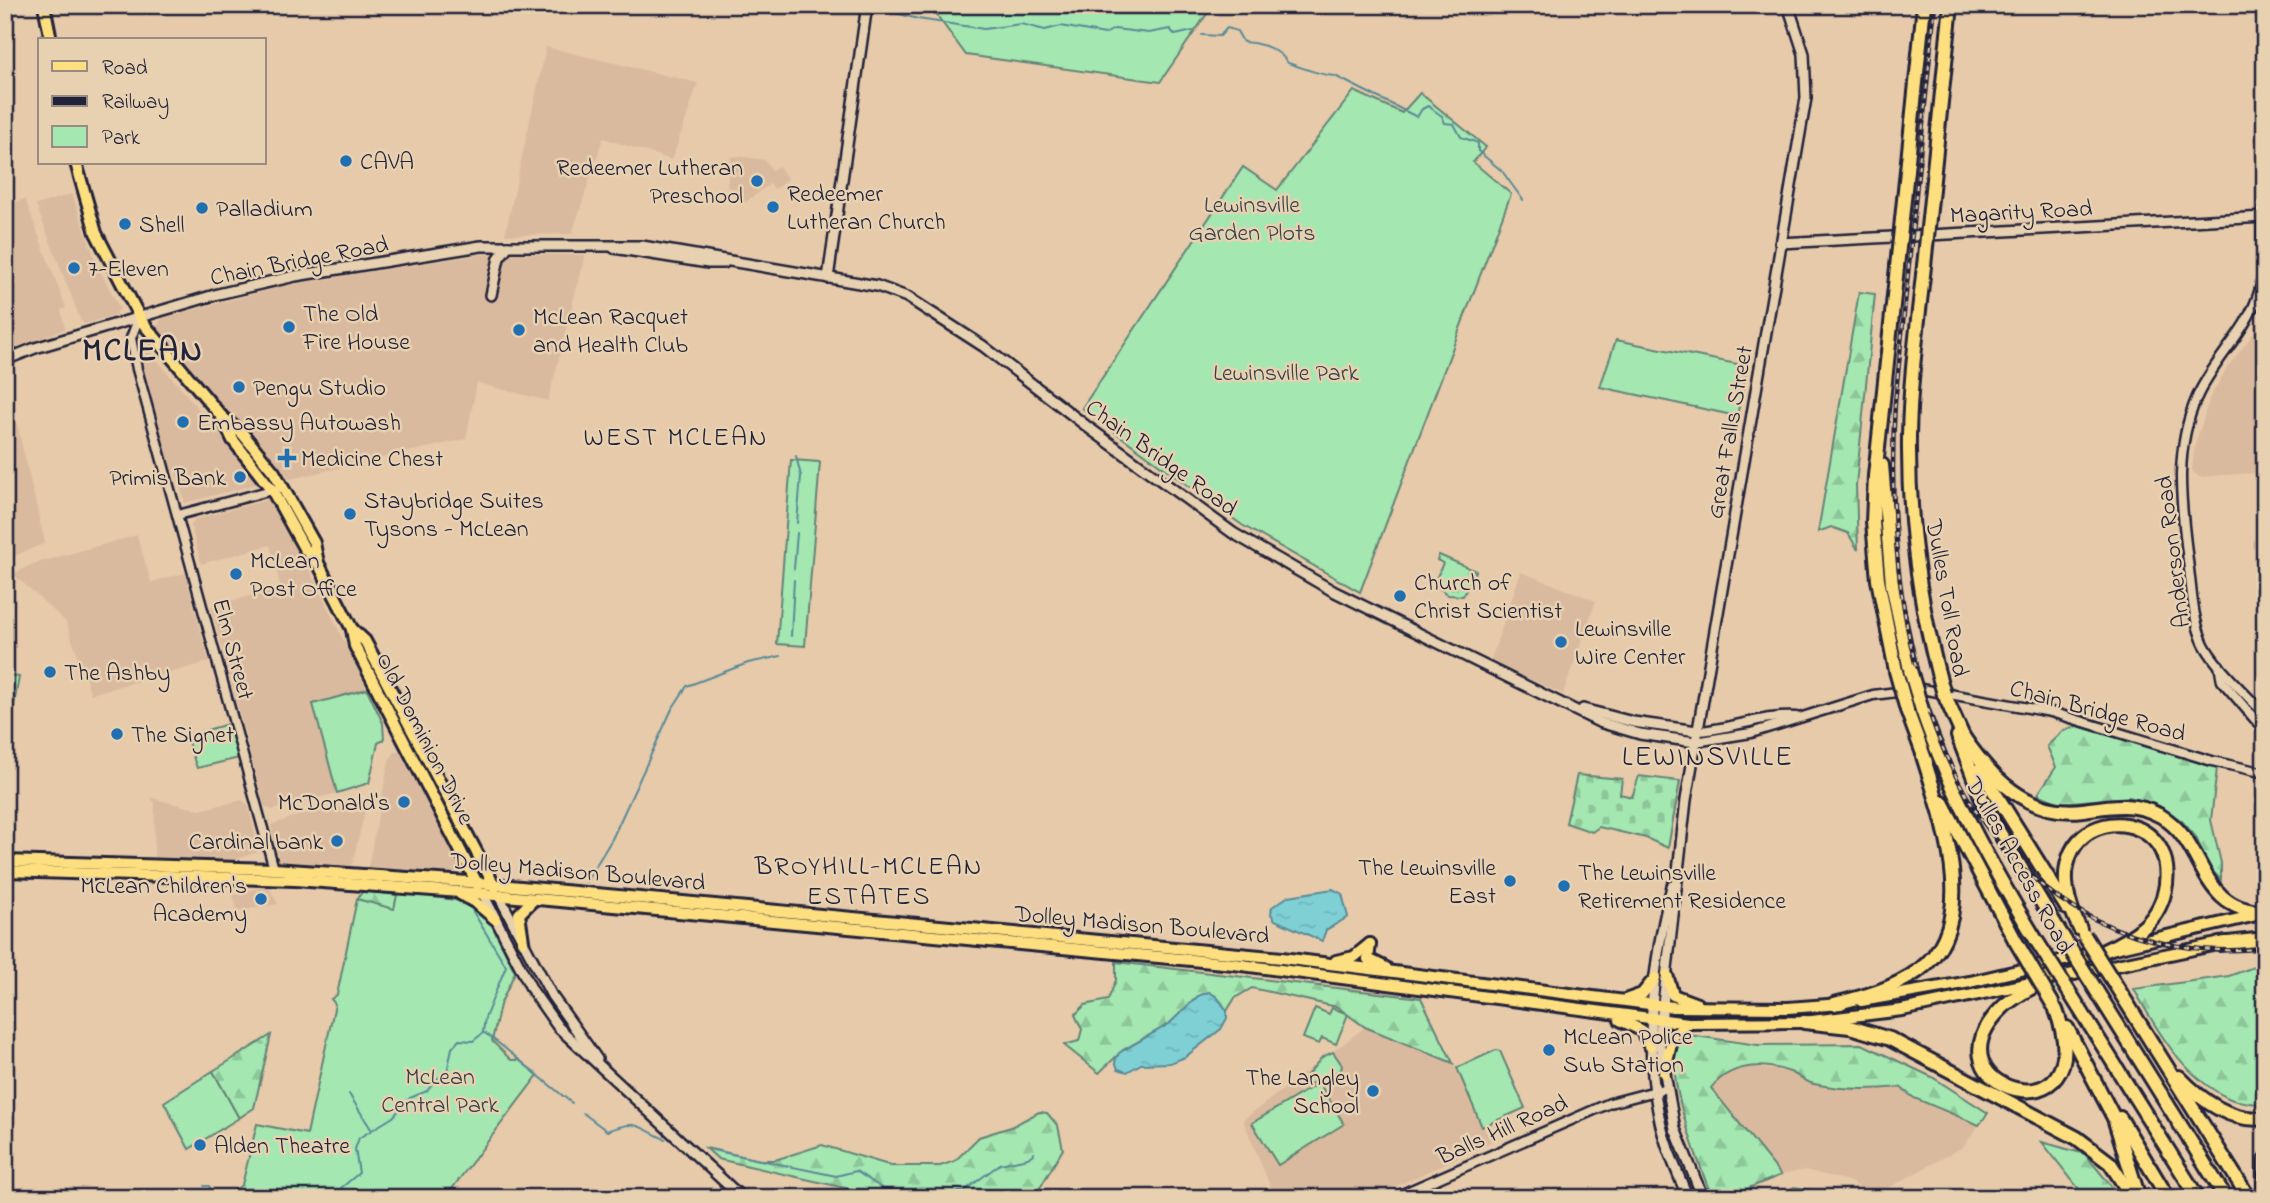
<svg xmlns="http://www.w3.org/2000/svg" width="2270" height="1203" viewBox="0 0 2270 1203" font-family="'Indie Flower',sans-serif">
  <defs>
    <pattern id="forest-firs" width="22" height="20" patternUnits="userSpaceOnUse" patternTransform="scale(1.75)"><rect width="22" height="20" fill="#a4e7b1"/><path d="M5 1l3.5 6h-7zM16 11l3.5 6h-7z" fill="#8dc699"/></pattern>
    <pattern id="cemetery-stones" width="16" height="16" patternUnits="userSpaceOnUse" patternTransform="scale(1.75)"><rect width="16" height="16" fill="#a4e7b1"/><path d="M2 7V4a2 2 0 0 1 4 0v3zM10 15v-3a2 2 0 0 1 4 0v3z" fill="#8dc699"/></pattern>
    <pattern id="water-ripples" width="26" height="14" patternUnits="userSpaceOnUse" patternTransform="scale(1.75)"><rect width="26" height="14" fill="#7fd0d5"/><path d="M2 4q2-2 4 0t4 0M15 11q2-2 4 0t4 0" fill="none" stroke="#6db2b8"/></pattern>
  </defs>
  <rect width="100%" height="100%" fill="#e6caaa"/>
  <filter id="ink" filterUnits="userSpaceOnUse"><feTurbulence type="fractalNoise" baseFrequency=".0143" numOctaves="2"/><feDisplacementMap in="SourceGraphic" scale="14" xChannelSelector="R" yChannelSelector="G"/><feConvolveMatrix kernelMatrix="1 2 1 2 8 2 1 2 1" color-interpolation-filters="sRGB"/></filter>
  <g filter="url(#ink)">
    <g fill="#daba9e">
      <path d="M 546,47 L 698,83 L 672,160 L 603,138 L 572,234 L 505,235 Z"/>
      <path d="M 738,156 L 765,160 L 772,170 L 778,166 L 788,179 L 775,189 L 770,184 L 743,204 L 738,203 L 740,190 L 727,187 L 731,157 Z"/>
      <path d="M 72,194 L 98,267 L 120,309 L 115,315 L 85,324 L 81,321 L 36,205 Z"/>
      <path d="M 25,199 L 66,308 L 61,310 L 65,329 L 5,351 L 5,205 Z"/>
      <path d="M 490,253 L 585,255 L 548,401 L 477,383 L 466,439 L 290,479 L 284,478 L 156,328 L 162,318 L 288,285 Z"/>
      <path d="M 2265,319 L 2265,472 L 2199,477 L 2192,471 L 2194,449 L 2210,397 L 2227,368 Z"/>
      <path d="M 140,340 L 257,478 L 257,484 L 185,503 L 175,471 L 171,472 L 139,352 Z"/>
      <path d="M 5,373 L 45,543 L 5,560 Z"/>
      <path d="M 271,499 L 296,542 L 367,689 L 313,704 L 337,793 L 272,810 L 264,806 L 211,606 L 281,588 L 270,545 L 201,564 L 191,526 L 195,519 Z"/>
      <path d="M 137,535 L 151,582 L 185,573 L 209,662 L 91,694 L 66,622 L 13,574 L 33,564 Z"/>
      <path d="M 1521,572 L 1596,601 L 1563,694 L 1490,662 Z"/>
      <path d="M 395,752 L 401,752 L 454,854 L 458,867 L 454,874 L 368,867 L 389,760 Z"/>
      <path d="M 151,798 L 200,810 L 242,800 L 248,805 L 259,851 L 233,861 L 154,860 L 155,803 Z"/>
      <path d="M 361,804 L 365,811 L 352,865 L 344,869 L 322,869 L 280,864 L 271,825 L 299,815 Z"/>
      <path d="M 268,886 L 278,904 L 238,911 L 233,895 Z"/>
      <path d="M 1365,1027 L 1453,1063 L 1491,1142 L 1371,1198 L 1275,1198 L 1243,1120 Z"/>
      <path d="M 1745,1066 L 1790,1072 L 1811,1084 L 1868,1090 L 1900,1086 L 1914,1098 L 1979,1125 L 1963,1147 L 1881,1192 L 1870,1193 L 1849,1181 L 1804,1170 L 1781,1175 L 1711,1088 L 1721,1075 Z"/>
    </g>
    <g fill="#a4e7b1" stroke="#638476" stroke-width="2">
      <path d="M 943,5 L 1213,5 L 1160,82 L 966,55 L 936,14 Z"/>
      <path d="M 1354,91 L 1402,113 L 1420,93 L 1486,147 L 1473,162 L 1511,194 L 1360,592 L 1242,525 L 1082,408 L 1243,167 L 1277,190 Z"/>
      <path d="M 1616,340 L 1747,366 L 1737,416 L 1600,387 Z"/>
      <path d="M 791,460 L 820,462 L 805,646 L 777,644 Z"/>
      <path d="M 5,674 L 19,677 L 13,710 L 5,708 Z"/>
      <path d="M 367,689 L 383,723 L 384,740 L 378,743 L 369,783 L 337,793 L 313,704 Z"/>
      <path d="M 228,724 L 239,758 L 197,768 L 186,736 Z"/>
      <path d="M 392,890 L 473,903 L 490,921 L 515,972 L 500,1005 L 492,1041 L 511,1060 L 519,1060 L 538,1075 L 445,1198 L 222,1198 L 242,1185 L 257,1124 L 307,1134 L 335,1004 L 331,999 L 337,995 L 357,899 L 392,908 Z"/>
      <path d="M 1315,1008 L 1329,1014 L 1332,1008 L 1348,1014 L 1336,1044 L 1322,1038 L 1319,1044 L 1303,1038 Z"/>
      <path d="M 1496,1050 L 1500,1051 L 1525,1108 L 1482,1127 L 1457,1068 Z"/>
      <path d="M 1333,1052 L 1342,1065 L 1341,1070 L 1301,1088 L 1300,1084 L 1322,1057 Z"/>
      <path d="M 213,1071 L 239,1118 L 189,1149 L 164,1102 Z"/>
      <path d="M 1319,1083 L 1344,1124 L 1278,1165 L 1252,1123 Z"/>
    </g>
    <g fill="url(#forest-firs)" stroke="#638476" stroke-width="2">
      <path d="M 1859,292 L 1875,294 L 1856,485 L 1858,550 L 1848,533 L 1831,527 L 1818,532 Z"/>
      <path d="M 1439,555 L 1476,571 L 1463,596 L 1448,595 L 1434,584 L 1443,563 L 1437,560 Z"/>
      <path d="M 2078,726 L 2217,768 L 2211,820 L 2221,863 L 2221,880 L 2208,866 L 2196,837 L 2182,821 L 2154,804 L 2129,797 L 2059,803 L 2038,794 L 2056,767 L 2047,746 L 2063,731 Z"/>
      <path d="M 363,891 L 397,895 L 394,909 L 357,899 Z"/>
      <path d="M 1116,962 L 1421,998 L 1453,1063 L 1365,1027 L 1337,1007 L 1252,988 L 1235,998 L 1227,1011 L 1217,997 L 1209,992 L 1198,996 L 1169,1024 L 1123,1050 L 1099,1073 L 1064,1045 L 1079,1041 L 1082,1029 L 1075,1015 L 1085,1005 L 1108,1000 L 1116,980 Z"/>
      <path d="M 2265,963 L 2265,1105 C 2253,1103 2238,1103 2228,1098 C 2183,1076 2157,1031 2134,989 L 2229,976 Z"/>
      <path d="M 1682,1034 L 1758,1045 L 1862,1044 L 1932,1077 L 1988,1113 L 1979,1125 L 1914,1098 L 1900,1087 C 1871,1090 1842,1090 1814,1084 C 1805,1082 1798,1075 1790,1072 C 1761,1062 1730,1064 1711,1088 L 1781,1175 L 1724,1198 L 1712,1198 C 1700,1164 1657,1064 1682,1034 Z"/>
      <path d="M 271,1035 L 254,1108 L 239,1118 L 213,1071 Z"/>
      <path d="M 1039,1112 L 1047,1113 L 1058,1126 L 1063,1149 L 1034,1198 L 889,1198 L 718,1159 L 706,1148 L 760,1160 L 775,1160 L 822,1145 L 892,1166 L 940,1166 L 955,1161 L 979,1137 L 1011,1127 Z"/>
      <path d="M 2042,1142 L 2085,1154 L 2121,1198 L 2086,1198 Z"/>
      <path d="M 1794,1187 L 1824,1192 L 1829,1198 L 1776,1198 Z"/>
    </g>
    <path fill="url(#cemetery-stones)" stroke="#638476" stroke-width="2" d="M 1577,775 L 1622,779 L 1620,794 L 1632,797 L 1639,776 L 1680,781 L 1668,848 L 1646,838 L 1599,827 L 1592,832 L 1566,823 Z"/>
    <g fill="url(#water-ripples)" stroke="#5a8a97" stroke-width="2">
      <path d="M 1333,889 L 1342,894 L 1348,917 L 1326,930 L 1322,941 L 1275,920 L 1271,914 L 1272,907 L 1289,896 Z"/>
      <path d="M 1209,992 L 1217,997 L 1227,1011 L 1227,1018 L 1221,1029 L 1185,1057 L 1170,1063 L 1141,1064 L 1127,1072 L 1118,1069 L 1115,1061 L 1119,1053 L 1169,1024 L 1198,996 Z"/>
    </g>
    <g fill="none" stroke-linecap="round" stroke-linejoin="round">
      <g stroke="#5a8a97" stroke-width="2">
        <path d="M 881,9 L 918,19 L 984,29 L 1021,24 L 1045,30 L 1061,26 L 1105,34 L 1114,29 L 1149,33 L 1170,29 L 1175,35 L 1193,31"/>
        <path d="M 1202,35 L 1220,36 L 1227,28 L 1237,31 L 1243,42 C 1260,43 1278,48 1288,63 C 1304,68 1319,75 1335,76 L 1417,117 L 1422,109 L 1428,106 L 1442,116 L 1445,123 L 1454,124 L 1461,137 L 1478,143 L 1478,151 L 1502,171 L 1523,200"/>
        <path d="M 796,456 L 801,476 L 797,523"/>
        <path d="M 794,569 L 797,533"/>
        <path d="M 791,636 L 794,580"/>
        <path d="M 586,882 L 612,839 L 672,709 L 687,686 L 748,663 L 781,656"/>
        <path d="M 472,910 L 506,966 L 485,1018 L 483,1032"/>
        <path d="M 484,1033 C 490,1034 558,1093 572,1103"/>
        <path d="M 349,1094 L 371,1129"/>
        <path d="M 583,1113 L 607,1131 C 639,1119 637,1127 665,1139"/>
        <path d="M 712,1150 L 836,1176 L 856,1171 L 883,1189 L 951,1194 L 964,1191 L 1000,1164 L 1028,1158 L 1034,1153"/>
        <path d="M 204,1186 L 209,1186 L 213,1194"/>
        <path d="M 338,1198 L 341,1188 L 359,1173 L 355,1149 L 359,1138 L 393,1117 L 410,1098 L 427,1091 L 435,1080 L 447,1072 L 452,1048 L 459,1040 L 473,1041 L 483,1033"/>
      </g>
      <defs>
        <g id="tertiary">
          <path d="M 2265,198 C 2258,229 2269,261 2259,292 C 2247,332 2214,359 2197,397 C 2172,454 2182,509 2189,569 C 2192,593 2193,619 2203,642 C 2213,664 2247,696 2265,714"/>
          <path d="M 139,317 L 131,338 L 137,369 L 274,869"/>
          <path d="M 178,515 L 276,489"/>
          <path d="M 2219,665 L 2222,681 L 2265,731"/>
          <path d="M 1697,731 C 1730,730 1763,714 1796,717"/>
          <path d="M 1695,742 L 1751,733 L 1873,695 L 1921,689 L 2051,712 L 2212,761 L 2265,773"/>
          <path d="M 1393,1198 L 1610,1103 L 1667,1088"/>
        </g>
        <g id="secondary">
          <path d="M 1780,243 L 2265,217"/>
          <path d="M 614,248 L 708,263 L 724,263"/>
          <path d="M 828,278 L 867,5"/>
          <path d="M 491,295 L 499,258 L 508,246"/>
          <path d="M 5,360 L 35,348 L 218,294 L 295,276 L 481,246 L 642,246 L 877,286 L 907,297 L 983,346 L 1089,428 L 1233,533 L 1333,591 L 1599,722 L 1640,734 L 1695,742"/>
          <path d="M 1583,709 L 1633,722 L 1697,731"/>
          <path d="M 1672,886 C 1653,961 1643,1040 1659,1116 C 1664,1144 1677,1171 1688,1198"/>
          <path d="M 483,894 L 532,990 L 558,1027 L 742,1198"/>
          <path d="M 499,896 L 552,996 L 597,1059"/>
          <path d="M 1703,1198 L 1675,1129 L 1659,1040 L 1686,800 L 1806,98 L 1804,54 L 1788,5"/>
        </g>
        <g id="primary">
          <path d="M 44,5 L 51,40"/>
          <path d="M 76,163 L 96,233 L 142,322 L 222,417 L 242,433 L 274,472 L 314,543 L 318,563"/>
          <path d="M 222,417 L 233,440 L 272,490 L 304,548 L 318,563 L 352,629 L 365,641 L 495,887"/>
          <path d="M 352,629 L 355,646 L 478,885"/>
          <path d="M 5,861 L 274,869 L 468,882 L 1282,958 L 1673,1007 L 1788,1008 L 1841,1004"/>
          <path d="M 5,871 L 295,880 L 474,893 L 1234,964 L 1688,1023 L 1804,1022 L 1902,1010 L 2227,942"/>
          <path d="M 460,894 L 476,903 L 495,919"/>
          <path d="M 523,941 L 519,914 L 534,899"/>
          <path d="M 1370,944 L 1368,959 L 1386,968"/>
          <path d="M 1336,961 L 1354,957 L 1370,944"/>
          <path d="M 1667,975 L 1673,995 L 1697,1004"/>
          <path d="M 1625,1000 L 1642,994 L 1655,978"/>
          <path d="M 1861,1001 L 1970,982 L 2265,913"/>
          <path d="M 1620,1020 L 1641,1030 L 1650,1046"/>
          <path d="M 1664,1073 L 1673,1036 L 1688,1023"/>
        </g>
        <g id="motorway">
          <path d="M 1929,218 L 1951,5"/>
          <path d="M 1902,219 L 1924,5"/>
          <path d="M 1924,266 C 1918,322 1910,379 1909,436 C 1908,516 1918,595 1938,673"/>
          <path d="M 1882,465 L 1892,584 L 1910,670"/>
          <path d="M 1896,671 L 1878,580 L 1873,522 L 1875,476 L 1897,267"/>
          <path d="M 1944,694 L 1965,741"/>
          <path d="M 1907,710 L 1926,762"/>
          <path d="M 1922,710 C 1950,792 1991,866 2036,940"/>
          <path d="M 1962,735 C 1990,777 2028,817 2083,810 C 2110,806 2135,801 2161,816 C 2208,844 2197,911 2265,912"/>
          <path d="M 1958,736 L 1987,812 L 2061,934"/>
          <path d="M 1980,769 L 2067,908"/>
          <path d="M 1942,802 L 2015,940"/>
          <path d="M 2080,929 C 2019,806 2177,792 2166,884 C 2161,921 2135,937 2104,951"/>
          <path d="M 2219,944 L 2265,939"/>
          <path d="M 2048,978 C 2033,987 2016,995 2003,1007 C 1917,1090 2105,1142 2056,1010"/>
          <path d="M 2113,981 L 2249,1198"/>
          <path d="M 2096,990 L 2226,1198"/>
          <path d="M 2071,995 L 2198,1198"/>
          <path d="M 1834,1004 C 1863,997 1893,989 1918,971 C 1983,924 1942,818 1923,756"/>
          <path d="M 1804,1022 L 1850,1027 L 1890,1039 L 2077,1138 L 2110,1163 L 2133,1198"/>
          <path d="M 2067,1028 L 2114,1118 L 2139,1198"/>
          <path d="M 2179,1077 C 2201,1100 2231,1123 2265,1118"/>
          <path d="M 2120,1118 L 2168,1198"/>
          <path d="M 2265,1160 L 2265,1196"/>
        </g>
      </defs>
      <use href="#tertiary" stroke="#22223b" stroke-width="13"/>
      <use href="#secondary" stroke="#22223b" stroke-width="14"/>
      <use href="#primary" stroke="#22223b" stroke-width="16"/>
      <use href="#motorway" stroke="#22223b" stroke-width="18"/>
      <use href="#tertiary" stroke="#e7d1b0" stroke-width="8"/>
      <use href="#secondary" stroke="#e7d1b0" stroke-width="9"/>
      <use href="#primary" stroke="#fedf80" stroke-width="10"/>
      <use href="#motorway" stroke="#fedf80" stroke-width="12"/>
      <defs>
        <path id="rail" d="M 1935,5 L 1895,403 C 1884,582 1916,830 2094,919 C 2147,945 2207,955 2265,948"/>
      </defs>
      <use href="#rail" stroke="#22223b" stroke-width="4.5"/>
      <use href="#rail" stroke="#e7d1b0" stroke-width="2" stroke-dasharray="5" stroke-linecap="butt"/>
      <defs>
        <g id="motorway-bridge">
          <path d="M 1924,266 L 1929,218"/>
          <path d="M 1897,267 L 1902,219"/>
          <path d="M 1910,670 L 1922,710"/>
          <path d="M 1896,671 L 1907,710"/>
          <path d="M 1938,673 L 1944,694"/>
          <path d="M 2061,934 L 2096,990"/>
          <path d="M 2084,935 L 2113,981"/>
          <path d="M 2015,940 L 2054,1006"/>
          <path d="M 2036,940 L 2071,995"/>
        </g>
      </defs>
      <use href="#motorway-bridge" stroke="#22223b" stroke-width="18" stroke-linecap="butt"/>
      <use href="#motorway-bridge" stroke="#fedf80" stroke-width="12"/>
    </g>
  </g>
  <g fill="#1f6fb2" stroke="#e7d1b0" stroke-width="2.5">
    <circle cx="346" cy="161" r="7"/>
    <circle cx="757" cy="181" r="7"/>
    <circle cx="773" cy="207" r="7"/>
    <circle cx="202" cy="208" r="7"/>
    <circle cx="125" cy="224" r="7"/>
    <circle cx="74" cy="268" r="7"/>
    <circle cx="289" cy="327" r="7"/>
    <circle cx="519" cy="330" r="7"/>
    <circle cx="239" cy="387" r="7"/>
    <circle cx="183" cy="422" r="7"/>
    <path d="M283.5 447.5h7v7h7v7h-7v7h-7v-7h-7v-7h7z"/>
    <circle cx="240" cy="477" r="7"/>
    <circle cx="350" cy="514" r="7"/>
    <circle cx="236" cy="574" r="7"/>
    <circle cx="1400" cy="596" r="7"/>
    <circle cx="1561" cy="642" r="7"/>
    <circle cx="50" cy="672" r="7"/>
    <circle cx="117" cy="734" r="7"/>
    <circle cx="404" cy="802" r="7"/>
    <circle cx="337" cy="841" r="7"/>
    <circle cx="1510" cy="881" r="7"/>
    <circle cx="1564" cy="886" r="7"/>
    <circle cx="261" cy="899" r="7"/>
    <circle cx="1549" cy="1050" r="7"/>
    <circle cx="1373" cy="1091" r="7"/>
    <circle cx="200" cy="1145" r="7"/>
  </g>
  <g text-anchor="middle" stroke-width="5" stroke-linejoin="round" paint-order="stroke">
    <g font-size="24" fill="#22223b" stroke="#e7d1b0" text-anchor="start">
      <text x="360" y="169">CAVA</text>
      <text x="743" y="175" text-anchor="end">Redeemer Lutheran<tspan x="743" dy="28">Preschool</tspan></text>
      <text x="787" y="201">Redeemer<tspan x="787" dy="28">Lutheran Church</tspan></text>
      <text x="216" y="216">Palladium</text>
      <text x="139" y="232">Shell</text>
      <text x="88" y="276">7-Eleven</text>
      <text x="303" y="321">The Old<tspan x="303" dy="28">Fire House</tspan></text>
      <text x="533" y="324">McLean Racquet<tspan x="533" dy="28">and Health Club</tspan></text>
      <text x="253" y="395">Pengu Studio</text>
      <text x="197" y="430">Embassy Autowash</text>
      <text x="301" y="466">Medicine Chest</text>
      <text x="226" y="485" text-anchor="end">Primis Bank</text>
      <text x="364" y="508">Staybridge Suites<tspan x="364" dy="28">Tysons - McLean</tspan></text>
      <text x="250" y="568">McLean<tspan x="250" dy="28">Post Office</tspan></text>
      <text x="1414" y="590">Church of<tspan x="1414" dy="28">Christ Scientist</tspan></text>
      <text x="1575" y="636">Lewinsville<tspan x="1575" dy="28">Wire Center</tspan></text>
      <text x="64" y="680">The Ashby</text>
      <text x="131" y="742">The Signet</text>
      <text x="390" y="810" text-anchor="end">McDonald's</text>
      <text x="323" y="849" text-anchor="end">Cardinal bank</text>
      <text x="1496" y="875" text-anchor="end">The Lewinsville<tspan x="1496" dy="28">East</tspan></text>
      <text x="1578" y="880">The Lewinsville<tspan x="1578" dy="28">Retirement Residence</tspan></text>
      <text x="247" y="893" text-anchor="end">McLean Children's<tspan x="247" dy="28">Academy</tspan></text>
      <text x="1563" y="1044">McLean Police<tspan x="1563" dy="28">Sub Station</tspan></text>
      <text x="1359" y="1085" text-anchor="end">The Langley<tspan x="1359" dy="28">School</tspan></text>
      <text x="214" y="1153">Alden Theatre</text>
    </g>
    <g font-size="24" fill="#36404d" stroke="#e7d1b0">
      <text x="1252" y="212">Lewinsville<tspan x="1252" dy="28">Garden Plots</tspan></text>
      <text x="1286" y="380">Lewinsville Park</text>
      <text x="440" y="1084">McLean<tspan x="440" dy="28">Central Park</tspan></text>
    </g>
    <g font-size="24" fill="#22223b" stroke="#e7d1b0">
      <text transform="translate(2021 211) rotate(-3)" y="8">Magarity Road</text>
      <text transform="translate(299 260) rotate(-11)" y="8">Chain Bridge Road</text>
      <text transform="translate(1729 432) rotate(-80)" y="8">Great Falls Street</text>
      <text transform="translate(1162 457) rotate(36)" y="8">Chain Bridge Road</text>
      <text transform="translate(2172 552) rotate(-97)" y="8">Anderson Road</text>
      <text transform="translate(1948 598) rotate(80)" y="8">Dulles Toll Road</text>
      <text transform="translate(234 649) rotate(75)" y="8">Elm Street</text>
      <text transform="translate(2098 710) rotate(15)" y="8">Chain Bridge Road</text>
      <text transform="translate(426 738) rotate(63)" y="8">Old Dominion Drive</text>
      <text transform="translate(2020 865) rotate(61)" y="8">Dulles Access Road</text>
      <text transform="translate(578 871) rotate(5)" y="8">Dolley Madison Boulevard</text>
      <text transform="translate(1142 924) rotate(5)" y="8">Dolley Madison Boulevard</text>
      <text transform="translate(1502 1129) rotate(-24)" y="8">Balls Hill Road</text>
    </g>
    <g font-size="26" letter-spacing="2" fill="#22223b" stroke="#e7d1b0">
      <text x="676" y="445">WEST MCLEAN</text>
      <text x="869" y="874">BROYHILL-MCLEAN<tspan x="869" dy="30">ESTATES</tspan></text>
    </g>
    <g font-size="28" letter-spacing="2" fill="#22223b" stroke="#e7d1b0">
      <text x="1708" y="765">LEWINSVILLE</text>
    </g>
    <g font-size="32" font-weight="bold" letter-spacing="2" fill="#22223b" stroke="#e7d1b0">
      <text x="143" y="360">MCLEAN</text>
    </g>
  </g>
  <rect width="2270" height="1203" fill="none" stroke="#e7d1b0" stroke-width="28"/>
  <rect x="14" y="14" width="2242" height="1175" fill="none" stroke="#22223b" stroke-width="2.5" filter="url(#ink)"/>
  <rect x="38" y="38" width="228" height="126" fill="#e7d1b0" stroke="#988b81" stroke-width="2"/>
  <rect x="52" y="61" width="35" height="10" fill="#fedf80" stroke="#988b81" stroke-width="2"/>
  <text x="102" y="74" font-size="21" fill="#22223b">Road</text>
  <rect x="52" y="96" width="35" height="10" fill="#22223b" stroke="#988b81" stroke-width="2"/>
  <text x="102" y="108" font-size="21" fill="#22223b">Railway</text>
  <rect x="52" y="126" width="35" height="21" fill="#a4e7b1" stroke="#988b81" stroke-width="2"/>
  <text x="102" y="144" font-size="21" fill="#22223b">Park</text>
</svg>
